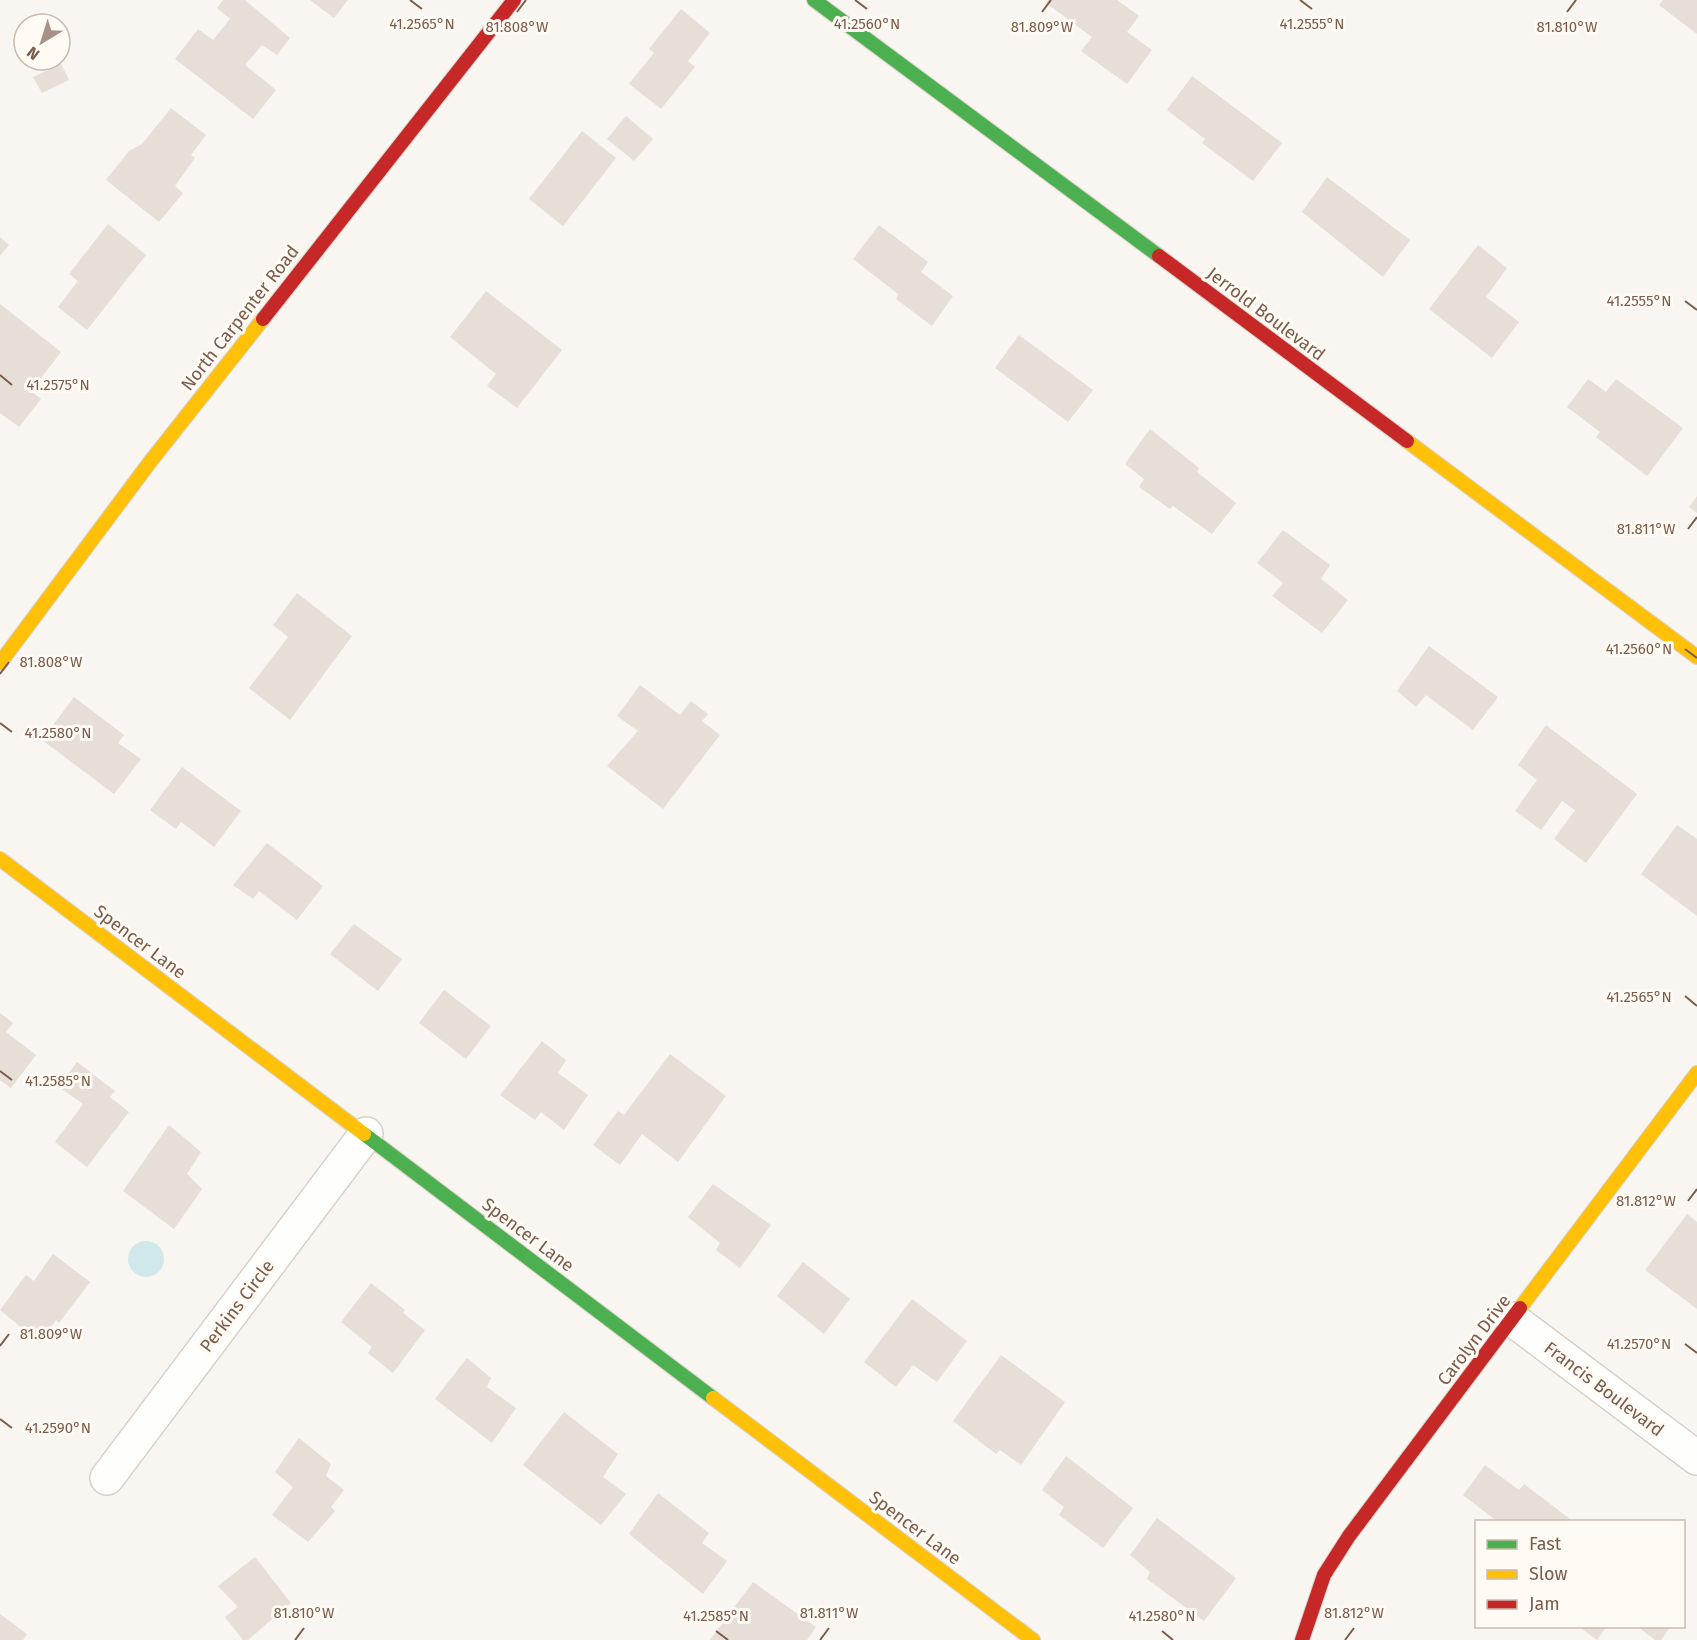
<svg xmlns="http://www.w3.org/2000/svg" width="1697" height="1640" viewBox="0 0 1697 1640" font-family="'Fira Sans',sans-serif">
  <rect width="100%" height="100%" fill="#f9f5f0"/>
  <circle fill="#d0e8ea" cx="146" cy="1259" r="18"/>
  <g fill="#e6ded7">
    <path d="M 223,0 L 245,0 L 290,38 L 277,55 L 262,45 L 245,65 L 276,90 L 253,119 L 175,59 L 198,29 L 213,40 L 230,19 L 217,8 Z"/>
    <path d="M 310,0 L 348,0 L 334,18 Z"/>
    <path d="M 1048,0 L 1117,0 L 1139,16 L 1127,32 L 1152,50 L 1127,84 L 1081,51 L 1092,37 L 1046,3 Z"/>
    <path d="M 1663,0 L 1697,0 L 1697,34 L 1659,5 Z"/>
    <path d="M 681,9 L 710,33 L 688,61 L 695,67 L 661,109 L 629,84 L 654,53 L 649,49 Z"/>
    <path d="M 61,64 L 69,80 L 42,93 L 33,77 Z"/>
    <path d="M 1192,76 L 1282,143 L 1253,181 L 1202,143 L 1205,139 L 1167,110 Z"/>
    <path d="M 171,108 L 206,135 L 191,155 L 195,158 L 175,186 L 183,193 L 159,222 L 106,180 L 129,151 L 142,144 Z"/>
    <path d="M 626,116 L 653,139 L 634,161 L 607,139 Z"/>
    <path d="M 582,131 L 616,158 L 563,226 L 529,199 Z"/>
    <path d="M 1327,177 L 1410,240 L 1383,277 L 1302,212 Z"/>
    <path d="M 108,224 L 146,255 L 87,330 L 58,307 L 78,281 L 69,274 Z"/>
    <path d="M 879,225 L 928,262 L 921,272 L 953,296 L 932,326 L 896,299 L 898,294 L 853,259 Z"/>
    <path d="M 0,237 L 9,245 L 0,256 Z"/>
    <path d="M 1478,245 L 1507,268 L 1486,297 L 1519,322 L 1492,358 L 1429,309 Z"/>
    <path d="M 486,291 L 562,350 L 517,408 L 487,386 L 496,374 L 450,337 Z"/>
    <path d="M 0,304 L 61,352 L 31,391 L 41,399 L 19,427 L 0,413 Z"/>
    <path d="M 1019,335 L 1093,390 L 1068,422 L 995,368 Z"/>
    <path d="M 1588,379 L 1606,392 L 1616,379 L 1683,428 L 1647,476 L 1596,437 L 1600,432 L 1567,407 Z"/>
    <path d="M 1150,429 L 1199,468 L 1197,472 L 1236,503 L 1212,534 L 1173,506 L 1170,509 L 1139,487 L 1144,479 L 1125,464 Z"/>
    <path d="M 1697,496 L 1697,513 L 1689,507 Z"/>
    <path d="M 1283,530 L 1330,565 L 1321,579 L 1348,600 L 1322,633 L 1272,596 L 1283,583 L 1257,563 Z"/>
    <path d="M 297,593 L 352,636 L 290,720 L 249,688 L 288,637 L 273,625 Z"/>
    <path d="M 1429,646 L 1498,697 L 1473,730 L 1426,695 L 1416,707 L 1397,691 Z"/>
    <path d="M 640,685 L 680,715 L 691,701 L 708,714 L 702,721 L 720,735 L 663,809 L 607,766 L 638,731 L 617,716 Z"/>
    <path d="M 74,697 L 124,735 L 118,743 L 141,759 L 114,794 L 42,740 Z"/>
    <path d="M 1546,725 L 1637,794 L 1586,863 L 1554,839 L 1575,810 L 1562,801 L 1541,830 L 1515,811 L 1537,780 L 1518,765 Z"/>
    <path d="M 182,767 L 241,811 L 214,847 L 181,822 L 176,829 L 150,810 Z"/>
    <path d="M 1677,825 L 1697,839 L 1697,916 L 1641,874 Z"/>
    <path d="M 267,843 L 323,886 L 297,920 L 259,891 L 253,899 L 233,885 Z"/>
    <path d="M 354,924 L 402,959 L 378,991 L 330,954 Z"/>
    <path d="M 444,990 L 491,1026 L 466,1059 L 419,1023 Z"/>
    <path d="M 0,1013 L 13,1023 L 6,1032 L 36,1055 L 11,1088 L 0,1080 Z"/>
    <path d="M 542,1041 L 566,1060 L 558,1073 L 588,1095 L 564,1130 L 541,1112 L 535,1120 L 500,1095 Z"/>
    <path d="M 670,1054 L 726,1096 L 678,1162 L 642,1134 L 620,1165 L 593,1145 L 618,1111 L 624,1115 Z"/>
    <path d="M 77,1062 L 115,1091 L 110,1097 L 129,1112 L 87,1167 L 55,1142 L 83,1104 L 59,1087 Z"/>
    <path d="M 169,1125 L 201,1152 L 187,1174 L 202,1189 L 174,1229 L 123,1191 Z"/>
    <path d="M 713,1184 L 771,1225 L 740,1268 L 716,1250 L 720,1243 L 688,1217 Z"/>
    <path d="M 1687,1214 L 1697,1222 L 1697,1309 L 1645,1270 Z"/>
    <path d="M 53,1254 L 90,1282 L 59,1323 L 56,1320 L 40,1343 L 0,1310 L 26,1275 L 34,1281 Z"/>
    <path d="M 803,1262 L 850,1299 L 824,1334 L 777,1296 Z"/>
    <path d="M 371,1283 L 405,1310 L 403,1313 L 425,1330 L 393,1373 L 368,1353 L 372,1347 L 341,1322 Z"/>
    <path d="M 912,1299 L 967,1341 L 937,1382 L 913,1365 L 896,1387 L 864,1362 Z"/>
    <path d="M 1001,1355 L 1065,1402 L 1021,1465 L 1000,1450 L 996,1454 L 953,1421 Z"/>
    <path d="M 467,1358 L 491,1378 L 487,1387 L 516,1408 L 492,1443 L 435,1399 Z"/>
    <path d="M 564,1412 L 618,1454 L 603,1477 L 626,1494 L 601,1525 L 523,1465 Z"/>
    <path d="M 299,1438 L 331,1464 L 326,1476 L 344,1490 L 331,1507 L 335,1511 L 308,1542 L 272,1515 L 293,1487 L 275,1472 Z"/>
    <path d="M 1066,1456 L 1133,1508 L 1103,1548 L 1059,1515 L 1064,1507 L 1042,1490 Z"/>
    <path d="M 1485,1465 L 1519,1490 L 1524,1484 L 1574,1522 L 1498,1522 L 1463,1495 Z"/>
    <path d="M 658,1493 L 709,1533 L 702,1543 L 727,1561 L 703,1594 L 629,1534 Z"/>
    <path d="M 1157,1518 L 1236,1578 L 1204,1621 L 1147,1579 L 1150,1572 L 1130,1555 Z"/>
    <path d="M 255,1557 L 291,1603 L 248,1640 L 243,1640 L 225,1617 L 238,1607 L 218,1586 Z"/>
    <path d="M 753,1582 L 816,1627 L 807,1640 L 710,1640 Z"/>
    <path d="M 0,1614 L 27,1634 L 23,1640 L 0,1640 Z"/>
    <path d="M 1578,1626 L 1607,1626 L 1597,1640 Z"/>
    <path d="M 1637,1626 L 1671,1626 L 1661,1640 L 1655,1640 Z"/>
  </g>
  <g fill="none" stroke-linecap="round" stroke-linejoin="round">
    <defs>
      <g id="street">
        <path d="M 1512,1319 L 1697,1458"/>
        <path d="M 107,1478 L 366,1134"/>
      </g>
      <g id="fast">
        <path d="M 814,0 L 1159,256"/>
        <path d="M 364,1134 L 713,1398"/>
      </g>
      <g id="slow">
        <path d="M 1407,441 L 1697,657"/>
        <path d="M 0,663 L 150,462 L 263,319"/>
        <path d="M 0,859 L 364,1134"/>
        <path d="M 1520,1308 L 1697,1073"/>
        <path d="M 713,1398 L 1033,1640"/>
      </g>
      <g id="jam">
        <path d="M 1159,256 L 1407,441"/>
        <path d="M 263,319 L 514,0"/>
        <path d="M 1302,1640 L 1324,1575 L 1349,1536 L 1520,1308"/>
      </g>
    </defs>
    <use href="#street" stroke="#d7d1cb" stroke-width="36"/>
    <use href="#fast" stroke="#d9d2cb" stroke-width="16"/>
    <use href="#slow" stroke="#d9d2cb" stroke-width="16"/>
    <use href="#jam" stroke="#d9d2cb" stroke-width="16"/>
    <use href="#street" stroke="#fefefd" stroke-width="33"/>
    <use href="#fast" stroke="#4caf50" stroke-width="14"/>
    <use href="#slow" stroke="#ffc107" stroke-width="14"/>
    <use href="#jam" stroke="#c62828" stroke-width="14"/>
  </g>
  <path fill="none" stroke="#7a5c4d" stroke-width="2" d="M 410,0 L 422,9M 855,0 L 867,9M 1300,0 L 1312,9M 517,12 L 526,0M 1042,12 L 1051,0M 1567,12 L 1576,0M 1685,301 L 1697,310M 0,375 L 12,385M 1688,529 L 1697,517M 1685,649 L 1697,658M 0,674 L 9,662M 0,723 L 12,732M 1685,996 L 1697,1006M 0,1071 L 12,1080M 1688,1201 L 1697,1189M 1685,1344 L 1697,1353M 0,1346 L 9,1334M 0,1419 L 12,1428M 716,1631 L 728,1640M 1162,1631 L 1173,1640M 295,1640 L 304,1628M 820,1640 L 829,1628M 1345,1640 L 1354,1628"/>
  <g text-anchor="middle" stroke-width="6" stroke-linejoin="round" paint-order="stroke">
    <g font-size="18" fill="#7a5c4d" stroke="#fffaf3">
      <text transform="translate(1266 314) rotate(37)" y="6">Jerrold Boulevard</text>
      <text transform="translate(240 318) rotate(-52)" y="6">North Carpenter Road</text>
      <text transform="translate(140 942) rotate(37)" y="6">Spencer Lane</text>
      <text transform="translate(528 1235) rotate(37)" y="6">Spencer Lane</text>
      <text transform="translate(237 1306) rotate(-53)" y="6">Perkins Circle</text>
      <text transform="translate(1474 1340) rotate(-53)" y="6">Carolyn Drive</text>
      <text transform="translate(1604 1389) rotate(37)" y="6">Francis Boulevard</text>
      <text transform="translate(915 1528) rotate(37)" y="6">Spencer Lane</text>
    </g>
  </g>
  <g font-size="15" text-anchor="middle" fill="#7a5c4d" stroke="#fffaf3" stroke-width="6" stroke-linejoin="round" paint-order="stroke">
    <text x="422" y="29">41.2565°N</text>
    <text x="867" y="29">41.2560°N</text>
    <text x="1312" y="29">41.2555°N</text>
    <text x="1042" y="32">81.809°W</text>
    <text x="517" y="32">81.808°W</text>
    <text x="1567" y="32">81.810°W</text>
    <text x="1639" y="306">41.2555°N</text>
    <text x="58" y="390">41.2575°N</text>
    <text x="1646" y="534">81.811°W</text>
    <text x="1639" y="654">41.2560°N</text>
    <text x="51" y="667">81.808°W</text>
    <text x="58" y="738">41.2580°N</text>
    <text x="1639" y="1002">41.2565°N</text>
    <text x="58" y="1086">41.2585°N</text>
    <text x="1646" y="1206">81.812°W</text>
    <text x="51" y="1339">81.809°W</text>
    <text x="1639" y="1349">41.2570°N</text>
    <text x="58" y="1433">41.2590°N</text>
    <text x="304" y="1618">81.810°W</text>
    <text x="829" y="1618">81.811°W</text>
    <text x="1354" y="1618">81.812°W</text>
    <text x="716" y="1621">41.2585°N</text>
    <text x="1162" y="1621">41.2580°N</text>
  </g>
  <rect x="1475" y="1520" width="210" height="108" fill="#fffaf3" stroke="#cabbb1" stroke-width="1.5"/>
  <rect x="1487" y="1540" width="30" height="9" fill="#4caf50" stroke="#cabbb1" stroke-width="1.5"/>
  <text x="1529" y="1550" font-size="18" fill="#7a5c4d">Fast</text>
  <rect x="1487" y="1570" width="30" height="9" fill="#ffc107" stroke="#cabbb1" stroke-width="1.5"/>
  <text x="1529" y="1580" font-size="18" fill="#7a5c4d">Slow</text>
  <rect x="1487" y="1600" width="30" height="9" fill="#c62828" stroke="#cabbb1" stroke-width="1.5"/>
  <text x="1529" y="1610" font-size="18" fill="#7a5c4d">Jam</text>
  <g transform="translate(42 42) rotate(218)"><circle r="28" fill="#fffaf3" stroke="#cabbb1" stroke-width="1.5"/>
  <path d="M0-4.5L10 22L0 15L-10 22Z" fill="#a69286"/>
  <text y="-9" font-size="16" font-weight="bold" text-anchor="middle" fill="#7a5c4d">N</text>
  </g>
</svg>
